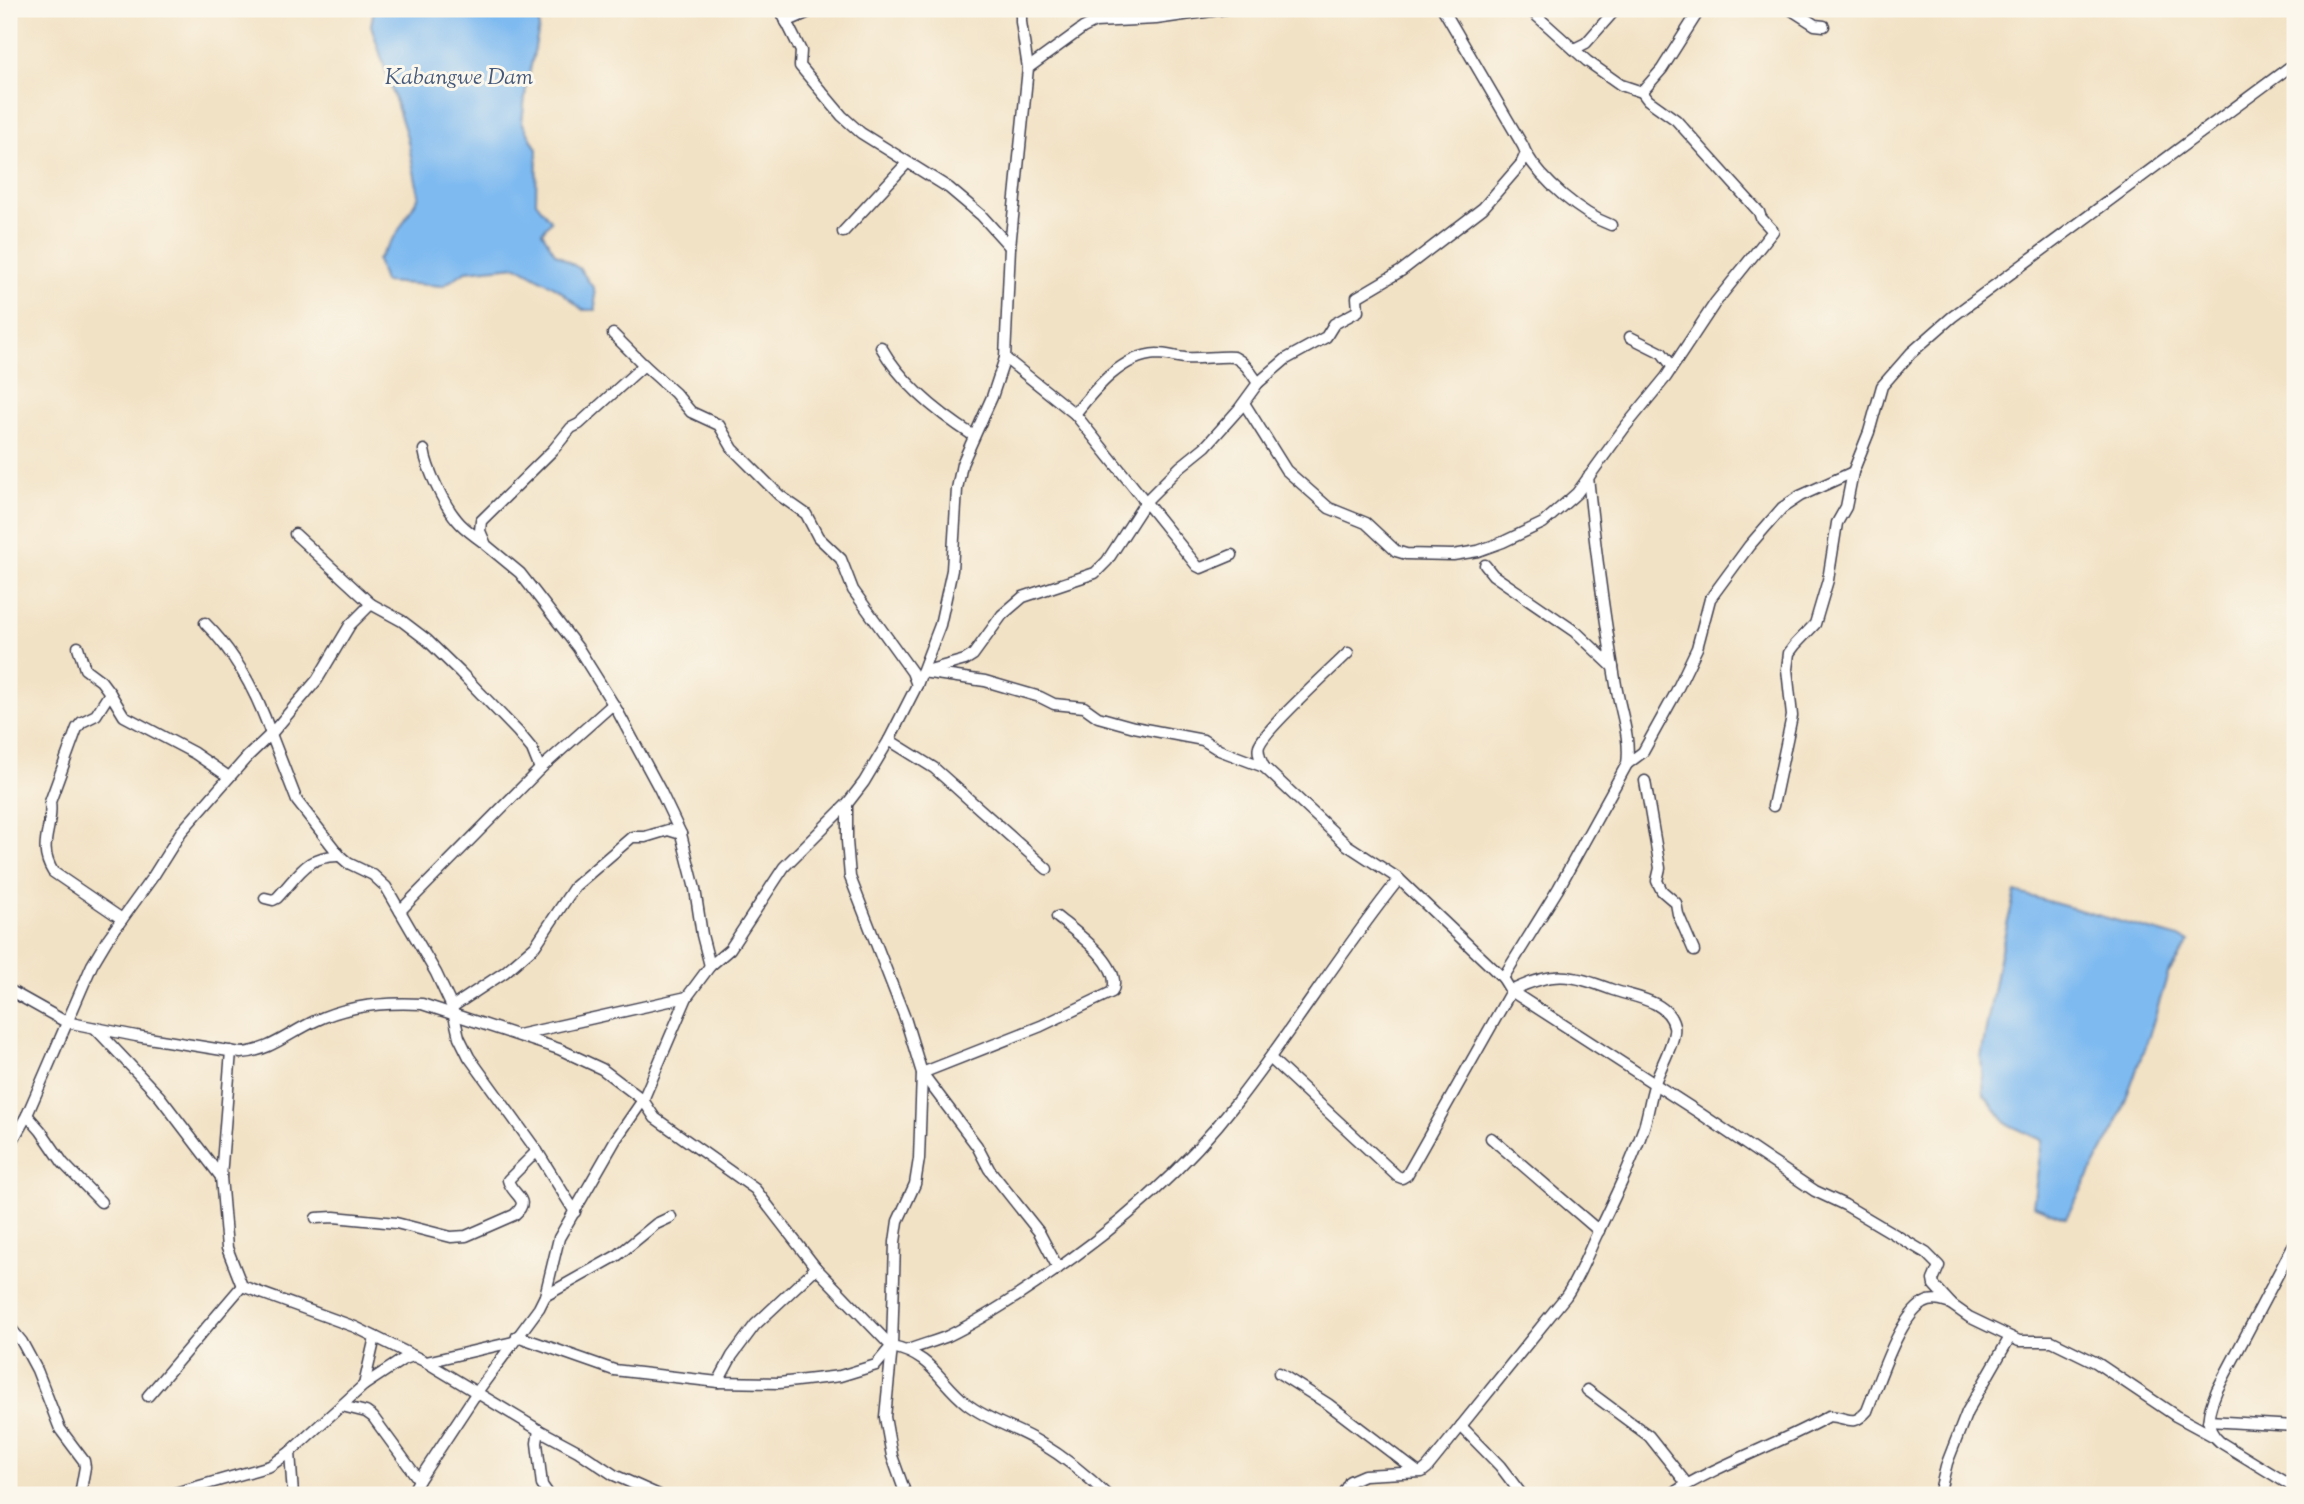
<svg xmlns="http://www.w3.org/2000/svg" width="2304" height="1504" viewBox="0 0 2304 1504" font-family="'Sorts Mill Goudy',serif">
  <rect width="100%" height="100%" fill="#fbf7ec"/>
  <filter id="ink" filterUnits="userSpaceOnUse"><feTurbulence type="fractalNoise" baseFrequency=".0143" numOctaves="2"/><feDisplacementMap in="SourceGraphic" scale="14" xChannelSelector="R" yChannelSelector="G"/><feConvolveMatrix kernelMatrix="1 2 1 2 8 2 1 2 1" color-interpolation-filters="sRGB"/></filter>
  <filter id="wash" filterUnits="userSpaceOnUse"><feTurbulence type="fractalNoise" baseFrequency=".00686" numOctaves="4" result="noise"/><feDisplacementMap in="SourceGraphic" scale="28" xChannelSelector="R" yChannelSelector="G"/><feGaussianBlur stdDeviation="1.57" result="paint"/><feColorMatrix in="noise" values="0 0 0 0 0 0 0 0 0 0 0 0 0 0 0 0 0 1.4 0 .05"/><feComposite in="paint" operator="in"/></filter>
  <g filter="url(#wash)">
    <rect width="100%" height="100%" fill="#f2e2c5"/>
    <g fill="#7ebaf0" stroke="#506e96" stroke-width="2">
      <path d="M 374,9 L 539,9 L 539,29 L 526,89 L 522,122 L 537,149 L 536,202 L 551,221 L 542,232 L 555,253 L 580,269 L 594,289 L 596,310 L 583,310 L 558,289 L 517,266 L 466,271 L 443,286 L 384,282 L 377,260 L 396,235 L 419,196 L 407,137 L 371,25 Z"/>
      <path d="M 2015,892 L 2190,941 L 2168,974 L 2149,1036 L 2115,1128 L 2066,1218 L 2033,1205 L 2042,1140 L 2007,1124 L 1984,1095 L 1981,1057 L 2000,954 Z"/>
    </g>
  </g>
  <g filter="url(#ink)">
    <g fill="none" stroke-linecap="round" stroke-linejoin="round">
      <defs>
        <g id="minor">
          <path d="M 780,9 L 801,51 L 800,66 L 842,116 L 861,133 L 949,188 L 981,215 L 1010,247"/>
          <path d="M 1790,9 L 1815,25 L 1824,26"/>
          <path d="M 786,22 L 816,9"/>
          <path d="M 1574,49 L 1586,43 L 1616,9"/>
          <path d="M 1028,68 L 1083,28 L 1095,22 L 1156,19 L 1226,9"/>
          <path d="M 1642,92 L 1662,69 L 1700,9"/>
          <path d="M 1526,153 C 1542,181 1581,214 1611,225"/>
          <path d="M 843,232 L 907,163"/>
          <path d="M 613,334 L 644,365"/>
          <path d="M 1630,337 L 1662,353 L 1672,366"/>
          <path d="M 881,347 C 902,384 938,413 974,436"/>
          <path d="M 1005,358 L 1075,414 L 1197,566 L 1201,568 L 1232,555"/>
          <path d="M 1244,403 L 1286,470 L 1329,508 L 1366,523 L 1396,551 L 1406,554 L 1453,555 L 1478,551 L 1503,542 L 1543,523 L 1577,493 L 1625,427 L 1666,377 L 1715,303 L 1773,231 L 1761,218 L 1759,212 L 1676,120 L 1648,100 L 1642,92 L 1621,85 L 1587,61 L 1529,9"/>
          <path d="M 1075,414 C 1095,389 1122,355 1157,354 C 1167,354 1175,357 1185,358 C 1201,359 1218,356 1234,357 C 1246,363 1251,373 1258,383"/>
          <path d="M 424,450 C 427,469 444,505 457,520 C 464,529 474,535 483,542"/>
          <path d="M 295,534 L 371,604"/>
          <path d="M 1485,565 L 1493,575 L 1576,632 L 1613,667"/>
          <path d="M 205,623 C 235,653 257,694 271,734 L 317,680 L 350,625 L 371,604 L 402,621 L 427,640 L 460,672 L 518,732 L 532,749 L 540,769"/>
          <path d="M 78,647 L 85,669 L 101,681 L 110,693"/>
          <path d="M 926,671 L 965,660 L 973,655 L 1002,615 L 1023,597 L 1095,573 L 1107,561 L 1146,501 L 1180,467 L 1206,446 L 1239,409 L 1258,383 L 1286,359 L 1326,337 L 1334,324 L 1358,311 L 1357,297 L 1401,271 L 1483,208 L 1521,164 L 1526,153 L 1523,146 L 1443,9"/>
          <path d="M 922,672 L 985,681 L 1040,697 L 1054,704 L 1084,707 L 1098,717 L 1134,727 L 1203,740 L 1219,750 L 1264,767 L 1347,845 L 1399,879 L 1503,978 L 1511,991 L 1698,1112 L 1815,1191 L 1845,1205 L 1926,1253 L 1939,1266 L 1933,1280 L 1934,1285 L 1952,1305 L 1969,1317 L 2019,1341 L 2052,1341 L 2097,1363 L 2176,1416 L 2213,1436"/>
          <path d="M 889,740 L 934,768 L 1047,869"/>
          <path d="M 1627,764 L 1643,752 L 1674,696 L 1697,648 L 1710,599 L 1749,546 L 1782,508 L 1800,496 L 1853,472"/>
          <path d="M 1264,767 C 1261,761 1257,753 1259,746 C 1264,730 1332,669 1348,653"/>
          <path d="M 1645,781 L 1660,868 L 1657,881 L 1662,891 L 1676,903 L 1678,914 L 1694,951"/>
          <path d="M 847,804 L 847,841 L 850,877 L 905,1018 L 922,1073 L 919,1159 L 915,1184 L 898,1221 L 895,1242 L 892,1347 L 885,1417 L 892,1456 L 906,1495"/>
          <path d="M 1773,806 L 1792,716 L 1787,669 L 1789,653 L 1795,645 L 1815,624 L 1828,580 L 1837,523 L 1846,507 L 1853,472 L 1869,432 L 1882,386 L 1911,353 L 1952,317 L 2295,63"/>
          <path d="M 265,898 L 273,900 L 277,898 C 299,875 306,855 340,856"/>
          <path d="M 400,911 L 540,769 L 613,704"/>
          <path d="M 1057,917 C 1074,931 1125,966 1112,992 L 1041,1026 L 922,1073 L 977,1146 L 989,1169 L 1039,1232 L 1058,1268"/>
          <path d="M 122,919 L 53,872 C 36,844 54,828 50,802 L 77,728 L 82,722 L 96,715 L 110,693 L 124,716 L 194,753 L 229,777"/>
          <path d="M 710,966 L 702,935 L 695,889 L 681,834 L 660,790 L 618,712 L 578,648 L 520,573 L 486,545 L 480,531 L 481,521 L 553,450 L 571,428 L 579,424 L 644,365 L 675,393 L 691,412 L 719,425 L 733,449 L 779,495 L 806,514 L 818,537 L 841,559 L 853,590 L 912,672 L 917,685"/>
          <path d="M 1503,978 L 1558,889 L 1627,764 C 1631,737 1620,711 1616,685 C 1604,616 1595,546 1588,477"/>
          <path d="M 9,990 L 66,1022 L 136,1036 L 241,1053 C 270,1051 289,1033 315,1021 C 348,1005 386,1002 422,1004 L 559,1049 L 602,1069 L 643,1100 L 655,1118 L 755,1189 L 816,1268 L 892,1347 C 932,1355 939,1382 967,1404 C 989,1421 1016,1428 1039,1442 C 1064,1457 1087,1475 1107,1495"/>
          <path d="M 452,1007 L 505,972 L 535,946 L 575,886 L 632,837 L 645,837 L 668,830 L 681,834"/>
          <path d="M 95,1028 L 160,1097 L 221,1177"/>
          <path d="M 518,1035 L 687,997"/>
          <path d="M 231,1051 L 221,1177 L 227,1248 L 242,1286 L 355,1327 L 426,1362 L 539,1430 L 578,1451 L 614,1475 L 659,1495"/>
          <path d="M 1270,1058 L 1397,1176 L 1402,1178 L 1407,1175 L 1511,991 C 1554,970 1570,974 1613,990 C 1633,997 1668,1000 1674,1026 C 1677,1040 1658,1070 1654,1086 C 1650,1099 1648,1114 1644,1127 C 1631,1164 1614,1199 1597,1234 C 1587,1255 1579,1277 1566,1296 L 1427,1468 L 1422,1472 L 1364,1475 L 1350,1481 L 1342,1495"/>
          <path d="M 27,1115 L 41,1131 L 63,1163 L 101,1202"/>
          <path d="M 1491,1138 L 1599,1231"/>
          <path d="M 9,1147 L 27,1115 L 92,965 L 107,940 L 154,875 L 181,832 L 248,756 L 271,734 L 297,801 L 340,856 L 348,863 L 373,875 L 386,887 L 436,973 L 452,1007 L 459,1037 L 469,1057 L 537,1151 L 575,1212"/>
          <path d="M 316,1218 L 334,1217 L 396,1223 L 451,1237 L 466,1236 L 514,1215 C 533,1199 512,1196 508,1180 L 537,1151"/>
          <path d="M 2295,1242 L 2217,1390 C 2209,1409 2202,1427 2220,1442 L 2295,1488"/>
          <path d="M 545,1296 L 618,1255 L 656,1224 L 671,1217"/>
          <path d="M 9,1326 L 22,1342 L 37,1370 L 60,1429 L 84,1461 L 85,1467 L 80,1495"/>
          <path d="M 517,1336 L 614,1370 L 718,1382 L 779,1383 L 840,1376 L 876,1365 L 891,1347"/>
          <path d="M 908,1350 C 921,1345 936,1341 948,1336 C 979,1321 1007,1303 1035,1284 C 1110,1234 1180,1175 1236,1103 C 1293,1030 1341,951 1399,879"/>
          <path d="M 426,1362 L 513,1342"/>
          <path d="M 1279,1373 L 1328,1404 L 1416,1471"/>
          <path d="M 718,1382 L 732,1356 L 755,1325 L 816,1268"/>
          <path d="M 364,1385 L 375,1337"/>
          <path d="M 1587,1390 L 1649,1436 L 1687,1484"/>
          <path d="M 148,1396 L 242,1286"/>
          <path d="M 342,1406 L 366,1412 L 373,1417 L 419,1480"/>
          <path d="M 2208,1421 L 2295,1426"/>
          <path d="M 1461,1426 L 1500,1466 L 1522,1495"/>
          <path d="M 539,1430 L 537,1443 L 542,1485 L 549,1495"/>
          <path d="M 290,1452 L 293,1495"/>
          <path d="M 168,1495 L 270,1466 L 290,1452 L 364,1385 L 402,1360 L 413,1356"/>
          <path d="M 411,1495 L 419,1480 L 477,1392 L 539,1308 L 545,1296 L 559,1238 L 616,1139 L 643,1100 L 687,997 L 710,966 L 730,949 L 784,867 L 847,804 L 864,782 L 889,740 L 917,685 L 940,625 L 952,570 L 957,489 L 962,464 L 992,397 L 1005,358 L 1010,247 L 1028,68 L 1021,22 L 1021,9"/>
          <path d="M 1670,1495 C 1720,1463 1777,1445 1829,1416 C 1849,1417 1852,1428 1867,1411 C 1878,1384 1899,1316 1924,1303 C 1933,1298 1942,1301 1951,1304"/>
          <path d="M 1939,1495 L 1947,1463 L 1967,1412 L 2010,1337"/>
        </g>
      </defs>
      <use href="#minor" stroke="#413f50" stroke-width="13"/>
      <use href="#minor" stroke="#fff" stroke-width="10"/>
    </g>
  </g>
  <g text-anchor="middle" stroke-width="6" stroke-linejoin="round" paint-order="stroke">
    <g font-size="23" font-style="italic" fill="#42577a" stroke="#fbf7ec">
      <text x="459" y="84">Kabangwe Dam</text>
    </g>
  </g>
  <rect width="2304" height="1504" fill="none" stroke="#fbf7ec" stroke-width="35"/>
</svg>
